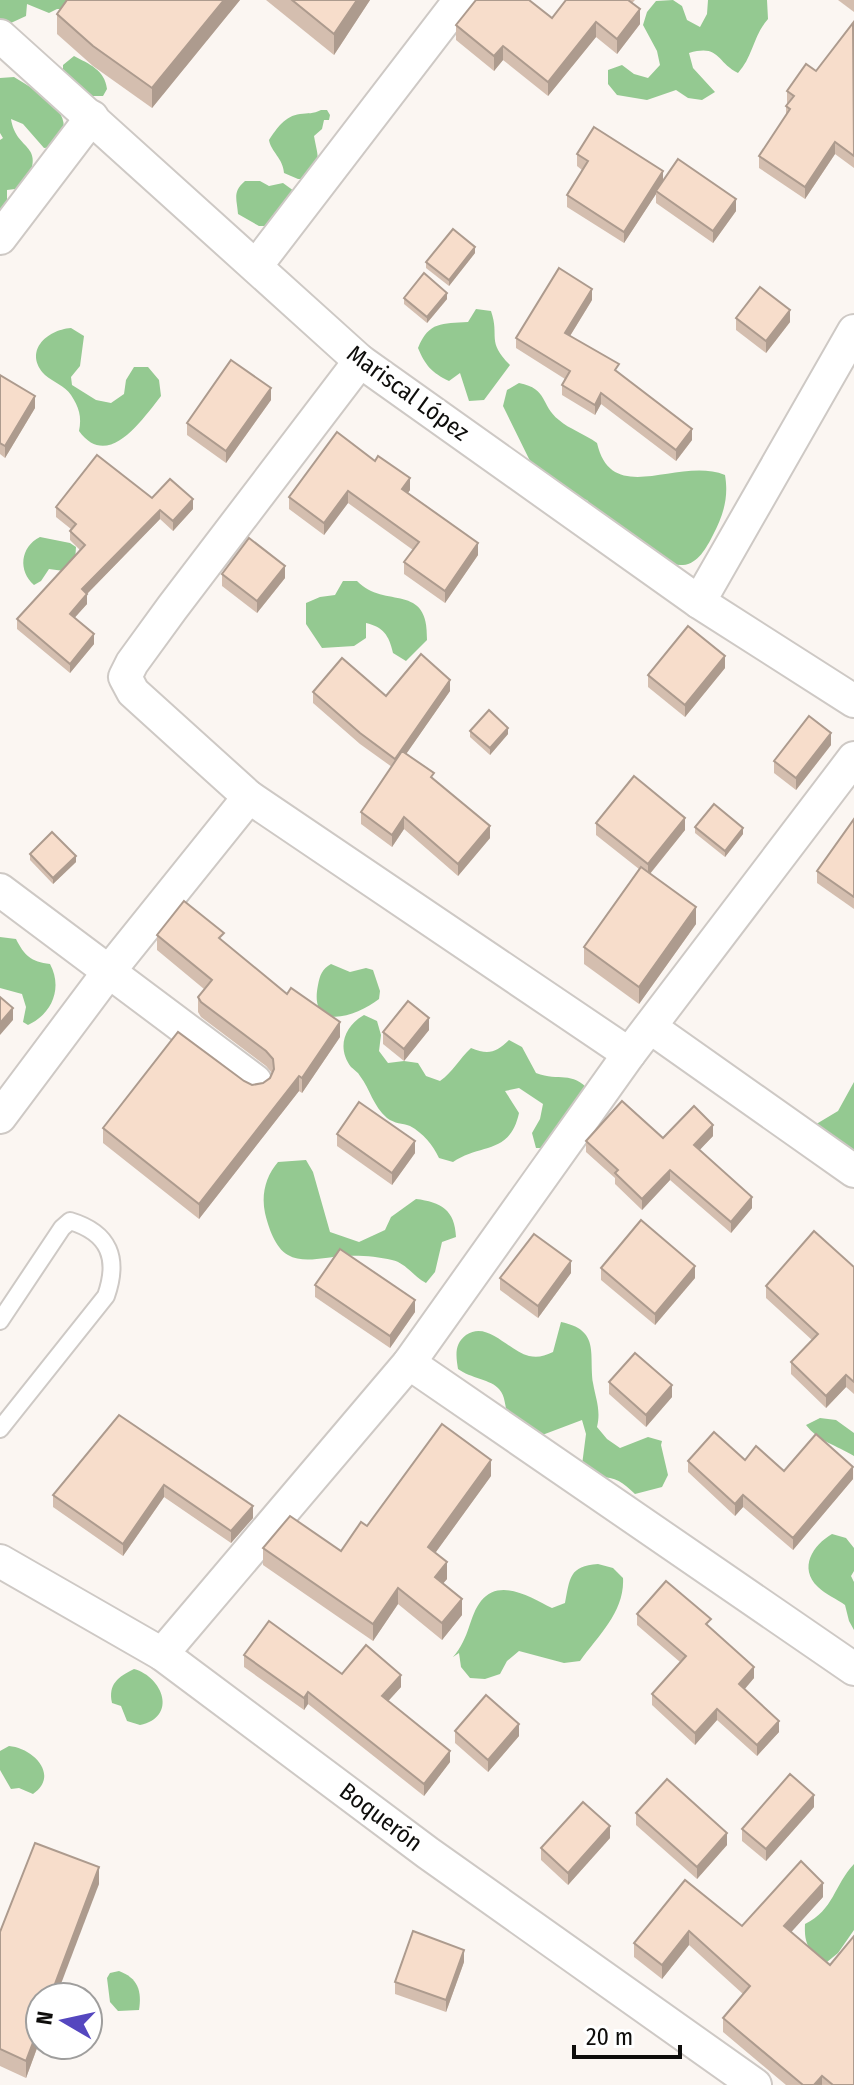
<svg xmlns="http://www.w3.org/2000/svg" width="854" height="2085" viewBox="0 0 854 2085" font-family="'Fira Sans Condensed',sans-serif">
  <rect width="100%" height="100%" fill="#fbf6f2"/>
  <g fill="#94c991">
    <path d="M 0,0 L 77,0 L 71,9 L 57,9 L 49,13 L 27,4 L 26,16 L 0,28 Z"/>
    <path d="M 673,0 L 682,6 L 687,20 L 700,27 L 707,14 L 708,0 L 767,0 L 768,19 C 753,36 753,57 738,73 C 716,62 720,44 689,53 L 693,68 L 715,92 L 702,100 L 688,98 L 676,90 L 647,100 L 617,95 L 608,84 L 608,70 L 622,65 L 634,74 L 648,78 L 660,65 L 657,51 L 643,25 L 647,12 L 656,1 Z"/>
    <path d="M 74,56 C 89,64 105,70 107,89 L 103,96 L 91,96 L 63,77 L 63,65 Z"/>
    <path d="M 14,77 C 30,87 70,108 63,131 C 61,136 56,142 53,147 L 44,148 L 23,124 L 11,119 C 16,153 49,142 23,188 L 7,190 L 7,212 L 0,215 L 0,140 L 3,138 L 0,133 L 0,78 Z"/>
    <path d="M 321,110 L 327,110 L 330,115 L 329,120 L 324,120 L 322,129 L 314,136 C 318,159 322,158 307,179 L 298,179 L 284,173 C 283,158 271,152 269,140 C 277,128 285,116 300,114 C 308,113 313,114 321,110 Z"/>
    <path d="M 245,181 L 260,181 L 269,186 L 283,183 L 294,191 L 268,226 L 259,226 L 238,214 C 237,199 232,192 245,181 Z"/>
    <path d="M 476,309 L 491,311 C 500,337 486,341 510,365 L 484,400 L 469,401 L 460,373 L 449,381 C 432,373 425,365 418,348 C 429,321 442,324 468,322 Z"/>
    <path d="M 71,328 L 84,336 L 80,366 L 71,377 L 72,385 L 96,400 L 111,403 L 124,394 L 126,380 L 134,367 L 148,367 L 159,380 L 161,396 C 142,420 108,471 79,431 C 82,417 79,407 71,395 C 65,386 53,382 45,375 C 23,352 46,330 71,328 Z"/>
    <path d="M 519,383 C 549,389 540,405 559,420 C 569,429 585,434 597,443 C 612,508 678,456 725,475 C 729,498 723,516 713,535 C 707,547 698,564 683,565 C 661,567 621,539 606,525 C 598,518 593,508 587,500 L 557,494 L 533,467 L 503,406 L 507,390 Z"/>
    <path d="M 40,537 L 70,543 L 76,547 L 75,562 L 64,571 L 49,569 L 41,581 L 34,585 C 18,571 20,547 40,537 Z"/>
    <path d="M 343,581 L 357,581 C 385,610 429,581 427,640 L 406,661 L 393,653 C 389,635 383,627 366,623 L 366,638 L 354,646 L 322,648 L 306,624 L 306,603 L 320,597 L 335,595 Z"/>
    <path d="M 0,937 L 16,939 C 24,955 31,962 50,964 C 63,988 52,1014 28,1025 L 23,1022 L 26,1007 L 22,994 L 0,988 Z"/>
    <path d="M 331,964 L 350,972 L 366,968 L 373,970 L 380,991 L 379,999 C 357,1016 308,1034 318,985 C 320,975 322,969 331,964 Z"/>
    <path d="M 364,1015 L 377,1021 L 381,1035 L 379,1051 L 388,1063 L 404,1061 L 418,1063 L 426,1076 L 440,1081 C 453,1072 459,1059 471,1048 C 488,1055 496,1053 509,1040 L 522,1047 L 536,1073 C 560,1082 571,1070 590,1091 L 550,1148 L 536,1148 L 532,1133 L 540,1119 L 543,1104 L 519,1088 L 505,1091 L 519,1113 C 510,1155 480,1143 453,1162 L 439,1158 C 433,1145 423,1133 410,1126 C 402,1123 395,1124 387,1118 C 373,1106 370,1089 360,1076 C 358,1072 354,1070 351,1067 C 336,1047 345,1026 364,1015 Z"/>
    <path d="M 854,1082 L 854,1179 L 813,1126 L 838,1111 Z"/>
    <path d="M 306,1160 L 313,1172 L 330,1232 L 359,1242 L 385,1230 L 391,1217 L 416,1199 C 441,1202 455,1210 456,1237 L 442,1242 L 435,1272 L 426,1283 C 413,1276 406,1263 392,1260 C 377,1256 358,1255 342,1256 C 326,1257 303,1264 288,1255 C 275,1248 268,1226 265,1213 C 261,1194 266,1176 278,1162 Z"/>
    <path d="M 561,1322 C 600,1330 589,1353 593,1383 C 596,1400 601,1410 597,1427 L 607,1439 L 620,1448 L 648,1437 L 662,1441 L 661,1445 L 668,1475 L 662,1487 L 635,1494 C 622,1481 614,1476 595,1477 L 582,1465 L 586,1434 L 582,1420 L 529,1440 C 522,1432 511,1423 508,1414 C 504,1405 506,1397 499,1389 C 492,1380 470,1378 458,1369 C 456,1356 454,1344 466,1335 C 488,1320 508,1351 529,1356 C 538,1358 544,1356 553,1352 Z"/>
    <path d="M 820,1418 L 836,1420 L 854,1433 L 854,1456 C 836,1445 818,1441 806,1425 Z"/>
    <path d="M 832,1534 L 846,1538 L 854,1548 L 854,1571 L 851,1576 L 854,1582 L 854,1630 L 849,1621 L 845,1605 C 837,1599 825,1594 818,1587 C 798,1568 813,1545 832,1534 Z"/>
    <path d="M 598,1564 L 613,1568 L 623,1578 C 625,1611 599,1635 580,1661 L 564,1663 L 519,1651 L 507,1661 L 500,1674 L 485,1679 L 470,1678 L 461,1667 L 459,1653 L 453,1657 C 470,1638 469,1616 481,1601 C 500,1577 532,1598 552,1608 L 565,1603 C 570,1578 569,1566 598,1564 Z"/>
    <path d="M 134,1669 C 163,1677 178,1717 140,1725 L 127,1721 L 121,1706 L 112,1703 C 108,1684 118,1677 134,1669 Z"/>
    <path d="M 9,1746 C 33,1748 60,1775 33,1794 L 19,1788 L 11,1789 L 0,1770 L 0,1751 Z"/>
    <path d="M 854,1864 L 854,1930 L 838,1953 L 827,1962 C 809,1952 804,1945 805,1924 C 834,1910 834,1885 854,1864 Z"/>
    <path d="M 119,1971 C 138,1978 142,1991 139,2010 L 118,2011 L 110,2002 L 107,1978 L 110,1973 Z"/>
  </g>
  <g fill="none" stroke-linecap="round" stroke-linejoin="round">
    <defs>
      <path id="service" d="M 0,1321 L 62,1228 L 70,1221 C 110,1233 119,1259 106,1296 L 0,1429"/>
      <g id="minor">
        <path d="M 0,36 L 360,361 L 699,602 L 854,701"/>
        <path d="M 0,238 L 92,117"/>
        <path d="M 256,266 L 460,0"/>
        <path d="M 360,361 L 172,608 L 132,663 L 125,677 L 133,692 L 249,797 L 629,1054"/>
        <path d="M 699,602 L 854,331"/>
        <path d="M 0,890 L 255,1081"/>
        <path d="M 650,1027 L 854,1171"/>
        <path d="M 0,1117 L 110,970 L 249,797"/>
        <path d="M 409,1363 L 854,1669"/>
        <path d="M 0,1561 L 162,1654 L 428,1853 L 755,2085"/>
        <path d="M 162,1654 L 409,1363 L 629,1054 L 854,758"/>
      </g>
    </defs>
    <use href="#service" stroke="#cec9c5" stroke-width="20"/>
    <use href="#minor" stroke="#cec9c5" stroke-width="36"/>
    <use href="#service" stroke="#fff" stroke-width="16"/>
    <use href="#minor" stroke="#fff" stroke-width="32"/>
  </g>
  <g fill="#d4beaf">
    <path d="M 240,0 L 152,108 L 93,66 L 57,34 L 57,14 Z"/>
    <path d="M 266,0 L 370,0 L 334,55 Z"/>
    <path d="M 566,0 L 635,0 L 632,3 L 640,24 L 617,54 L 596,37 L 548,96 L 503,60 L 494,71 L 456,40 L 456,25 L 552,18 Z"/>
    <path d="M 838,0 L 854,0 L 854,12 Z"/>
    <path d="M 854,24 L 854,168 L 835,154 L 805,199 L 759,168 L 759,156 L 786,116 L 786,106 L 788,104 L 787,103 L 787,91 L 816,71 Z"/>
    <path d="M 577,154 L 663,181 L 736,211 L 713,243 L 656,203 L 656,194 L 624,243 L 567,207 L 567,195 L 582,170 L 577,166 Z"/>
    <path d="M 475,253 L 449,286 L 426,268 L 426,262 Z"/>
    <path d="M 404,298 L 447,299 L 427,323 L 404,304 Z"/>
    <path d="M 592,300 L 570,336 L 619,373 L 692,440 L 676,461 L 601,404 L 595,415 L 562,395 L 562,385 L 565,379 L 516,348 L 516,338 Z"/>
    <path d="M 736,318 L 790,322 L 766,353 L 736,330 Z"/>
    <path d="M 0,375 L 35,408 L 5,458 L 0,454 Z"/>
    <path d="M 271,400 L 226,463 L 187,435 L 187,423 Z"/>
    <path d="M 337,432 L 410,490 L 408,493 L 478,555 L 445,603 L 404,574 L 404,562 L 413,550 L 348,503 L 324,535 L 289,509 L 289,497 Z"/>
    <path d="M 56,507 L 193,509 L 173,531 L 160,519 L 87,594 L 87,604 L 74,618 L 94,644 L 70,673 L 17,629 L 17,619 L 80,550 L 70,540 L 70,531 L 71,529 L 56,517 Z"/>
    <path d="M 222,574 L 285,578 L 257,613 L 222,586 Z"/>
    <path d="M 725,668 L 685,717 L 648,687 L 648,675 Z"/>
    <path d="M 450,691 L 406,754 L 434,779 L 490,838 L 458,876 L 404,829 L 392,847 L 361,824 L 361,812 L 392,767 L 360,744 L 313,703 L 313,692 L 386,696 Z"/>
    <path d="M 470,731 L 508,734 L 490,755 L 470,737 Z"/>
    <path d="M 831,745 L 796,790 L 774,773 L 774,761 Z"/>
    <path d="M 854,819 L 854,909 L 817,883 L 817,871 Z"/>
    <path d="M 596,823 L 685,830 L 650,874 L 696,924 L 639,1004 L 584,964 L 584,947 L 639,869 L 596,835 Z"/>
    <path d="M 695,827 L 743,834 L 725,857 L 695,833 Z"/>
    <path d="M 30,854 L 76,862 L 53,884 L 30,860 Z"/>
    <path d="M 157,935 L 224,942 L 340,1037 L 302,1093 L 299,1091 L 199,1219 L 103,1143 L 103,1128 L 244,1081 L 252,1085 L 263,1083 L 270,1078 L 272,1073 L 266,1066 L 201,1017 L 198,1012 L 198,997 L 204,989 L 157,950 Z"/>
    <path d="M 429,1030 L 404,1061 L 383,1044 L 383,1032 Z"/>
    <path d="M 337,1134 L 415,1153 L 392,1185 L 337,1146 Z"/>
    <path d="M 713,1136 L 699,1150 L 752,1208 L 731,1233 L 670,1180 L 642,1210 L 615,1184 L 615,1178 L 586,1152 L 586,1141 Z"/>
    <path d="M 854,1267 L 854,1394 L 846,1387 L 826,1408 L 791,1374 L 791,1362 L 812,1340 L 766,1298 L 766,1286 Z"/>
    <path d="M 601,1268 L 695,1278 L 655,1325 L 601,1280 Z"/>
    <path d="M 571,1273 L 538,1318 L 500,1290 L 500,1278 Z"/>
    <path d="M 315,1285 L 415,1312 L 390,1348 L 315,1297 Z"/>
    <path d="M 609,1382 L 672,1397 L 646,1427 L 609,1394 Z"/>
    <path d="M 119,1415 L 253,1518 L 231,1543 L 164,1497 L 123,1556 L 53,1507 L 53,1495 Z"/>
    <path d="M 745,1460 L 784,1471 L 853,1479 L 793,1550 L 743,1507 L 735,1516 L 688,1472 L 688,1461 Z"/>
    <path d="M 491,1476 L 435,1553 L 447,1579 L 443,1583 L 462,1615 L 442,1640 L 398,1604 L 373,1641 L 263,1565 L 263,1548 L 341,1551 L 367,1526 Z"/>
    <path d="M 637,1614 L 711,1628 L 754,1678 L 744,1689 L 779,1732 L 757,1756 L 717,1720 L 695,1745 L 652,1705 L 652,1694 L 680,1662 L 637,1625 Z"/>
    <path d="M 244,1655 L 401,1687 L 388,1701 L 450,1762 L 424,1796 L 308,1704 L 304,1710 L 244,1667 Z"/>
    <path d="M 455,1731 L 519,1736 L 488,1772 L 455,1743 Z"/>
    <path d="M 814,1807 L 766,1861 L 742,1841 L 742,1829 Z"/>
    <path d="M 636,1813 L 727,1845 L 697,1879 L 636,1825 Z"/>
    <path d="M 610,1838 L 568,1885 L 541,1860 L 541,1848 Z"/>
    <path d="M 685,1880 L 742,1926 L 823,1897 L 791,1932 L 854,2085 L 786,2085 L 723,2032 L 723,2018 L 743,1994 L 689,1945 L 662,1979 L 634,1957 L 634,1943 Z"/>
    <path d="M 99,1884 L 40,1997 L 40,2040 L 26,2078 L 0,2066 L 0,1932 Z"/>
    <path d="M 464,1962 L 446,2012 L 395,1994 L 395,1982 Z"/>
  </g>
  <g fill="#ad9b8e">
    <path d="M 224,0 L 240,0 L 152,108 L 152,88 Z"/>
    <path d="M 357,0 L 370,0 L 334,55 L 334,34 Z"/>
    <path d="M 640,9 L 640,24 L 617,54 L 617,39 Z"/>
    <path d="M 596,22 L 596,37 L 548,96 L 548,82 Z"/>
    <path d="M 503,46 L 503,60 L 494,71 L 494,56 Z"/>
    <path d="M 835,142 L 835,154 L 805,199 L 805,187 Z"/>
    <path d="M 663,171 L 663,183 L 656,191 L 656,194 L 624,243 L 624,232 Z"/>
    <path d="M 736,199 L 736,211 L 713,243 L 713,231 Z"/>
    <path d="M 475,247 L 475,253 L 449,286 L 449,280 Z"/>
    <path d="M 592,289 L 592,300 L 565,344 L 565,333 Z"/>
    <path d="M 447,293 L 447,299 L 427,323 L 427,317 Z"/>
    <path d="M 790,310 L 790,322 L 766,353 L 766,341 Z"/>
    <path d="M 271,388 L 271,400 L 226,463 L 226,451 Z"/>
    <path d="M 601,393 L 601,404 L 595,415 L 595,405 Z"/>
    <path d="M 35,396 L 35,408 L 5,458 L 5,446 Z"/>
    <path d="M 692,429 L 692,440 L 676,461 L 676,450 Z"/>
    <path d="M 410,478 L 410,490 L 402,501 L 402,489 Z"/>
    <path d="M 348,491 L 348,503 L 324,535 L 324,523 Z"/>
    <path d="M 193,499 L 193,509 L 173,531 L 173,521 Z"/>
    <path d="M 160,510 L 160,519 L 82,599 L 82,589 Z"/>
    <path d="M 478,543 L 478,555 L 445,603 L 445,591 Z"/>
    <path d="M 285,566 L 285,578 L 257,613 L 257,601 Z"/>
    <path d="M 87,594 L 87,604 L 70,623 L 70,614 Z"/>
    <path d="M 94,634 L 94,644 L 70,673 L 70,664 Z"/>
    <path d="M 725,656 L 725,668 L 685,717 L 685,705 Z"/>
    <path d="M 450,680 L 450,691 L 395,770 L 395,759 Z"/>
    <path d="M 508,728 L 508,734 L 490,755 L 490,748 Z"/>
    <path d="M 831,733 L 831,745 L 796,790 L 796,778 Z"/>
    <path d="M 404,817 L 404,829 L 392,847 L 392,835 Z"/>
    <path d="M 685,818 L 685,830 L 648,876 L 648,864 Z"/>
    <path d="M 490,826 L 490,838 L 458,876 L 458,864 Z"/>
    <path d="M 743,828 L 743,834 L 725,857 L 725,851 Z"/>
    <path d="M 76,856 L 76,862 L 53,884 L 53,878 Z"/>
    <path d="M 696,907 L 696,924 L 639,1004 L 639,987 Z"/>
    <path d="M 13,1008 L 13,1020 L 0,1035 L 0,1023 Z"/>
    <path d="M 429,1018 L 429,1030 L 404,1061 L 404,1049 Z"/>
    <path d="M 340,1022 L 340,1037 L 302,1093 L 302,1078 Z"/>
    <path d="M 299,1076 L 299,1091 L 199,1219 L 199,1204 Z"/>
    <path d="M 713,1125 L 713,1136 L 694,1156 L 694,1145 Z"/>
    <path d="M 415,1141 L 415,1153 L 392,1185 L 392,1173 Z"/>
    <path d="M 670,1170 L 670,1180 L 642,1210 L 642,1199 Z"/>
    <path d="M 752,1197 L 752,1208 L 731,1233 L 731,1222 Z"/>
    <path d="M 571,1261 L 571,1273 L 538,1318 L 538,1306 Z"/>
    <path d="M 695,1266 L 695,1278 L 655,1325 L 655,1314 Z"/>
    <path d="M 415,1300 L 415,1312 L 390,1348 L 390,1336 Z"/>
    <path d="M 846,1375 L 846,1387 L 826,1408 L 826,1396 Z"/>
    <path d="M 672,1385 L 672,1397 L 646,1427 L 646,1415 Z"/>
    <path d="M 491,1460 L 491,1476 L 428,1563 L 428,1547 Z"/>
    <path d="M 853,1467 L 853,1479 L 793,1550 L 793,1538 Z"/>
    <path d="M 164,1485 L 164,1497 L 123,1556 L 123,1544 Z"/>
    <path d="M 743,1495 L 743,1507 L 735,1516 L 735,1504 Z"/>
    <path d="M 253,1506 L 253,1518 L 231,1543 L 231,1531 Z"/>
    <path d="M 447,1562 L 447,1579 L 435,1593 L 435,1577 Z"/>
    <path d="M 398,1588 L 398,1604 L 373,1641 L 373,1624 Z"/>
    <path d="M 462,1599 L 462,1615 L 442,1640 L 442,1623 Z"/>
    <path d="M 754,1667 L 754,1678 L 739,1696 L 739,1684 Z"/>
    <path d="M 401,1675 L 401,1687 L 382,1708 L 382,1696 Z"/>
    <path d="M 308,1692 L 308,1704 L 304,1710 L 304,1698 Z"/>
    <path d="M 717,1709 L 717,1720 L 695,1745 L 695,1733 Z"/>
    <path d="M 779,1721 L 779,1732 L 757,1756 L 757,1745 Z"/>
    <path d="M 519,1724 L 519,1736 L 488,1772 L 488,1760 Z"/>
    <path d="M 450,1751 L 450,1762 L 424,1796 L 424,1784 Z"/>
    <path d="M 814,1795 L 814,1807 L 766,1861 L 766,1849 Z"/>
    <path d="M 610,1826 L 610,1838 L 568,1885 L 568,1873 Z"/>
    <path d="M 727,1833 L 727,1845 L 697,1879 L 697,1867 Z"/>
    <path d="M 99,1867 L 99,1884 L 56,1997 L 50,1997 Z"/>
    <path d="M 823,1883 L 823,1897 L 784,1940 L 784,1926 Z"/>
    <path d="M 689,1931 L 689,1945 L 662,1979 L 662,1965 Z"/>
    <path d="M 464,1950 L 464,1962 L 446,2012 L 446,2000 Z"/>
    <path d="M 40,2024 L 40,2040 L 26,2078 L 26,2061 Z"/>
    <path d="M 822,2076 L 822,2085 L 814,2085 Z"/>
  </g>
  <g fill="#f7ddcb" stroke="#ad9b8e" stroke-width="2">
    <path d="M 67,0 L 224,0 L 152,88 L 93,46 L 57,14 Z"/>
    <path d="M 292,0 L 357,0 L 334,34 Z"/>
    <path d="M 476,0 L 529,0 L 552,18 L 566,0 L 628,0 L 640,9 L 617,39 L 596,22 L 548,82 L 503,46 L 494,56 L 456,25 Z"/>
    <path d="M 853,23 L 854,156 L 835,142 L 805,187 L 759,156 L 790,109 L 786,106 L 794,96 L 787,91 L 806,64 L 816,71 Z"/>
    <path d="M 594,127 L 663,171 L 624,232 L 567,195 L 588,161 L 577,154 Z"/>
    <path d="M 678,159 L 736,199 L 713,231 L 656,191 Z"/>
    <path d="M 453,229 L 475,247 L 449,280 L 426,262 Z"/>
    <path d="M 559,268 L 592,289 L 565,333 L 619,364 L 615,370 L 692,429 L 676,450 L 601,393 L 595,405 L 562,385 L 570,371 L 516,338 Z"/>
    <path d="M 424,273 L 447,293 L 427,317 L 404,298 Z"/>
    <path d="M 760,287 L 790,310 L 766,341 L 736,318 Z"/>
    <path d="M 231,360 L 271,388 L 226,451 L 187,423 Z"/>
    <path d="M 0,375 L 35,396 L 5,446 L 0,443 Z"/>
    <path d="M 337,432 L 375,461 L 378,456 L 410,478 L 402,489 L 478,543 L 445,591 L 404,562 L 419,542 L 348,491 L 324,523 L 289,497 Z"/>
    <path d="M 97,455 L 152,498 L 170,479 L 193,499 L 173,521 L 160,510 L 82,589 L 87,594 L 70,614 L 94,634 L 70,664 L 17,619 L 85,545 L 70,531 L 76,524 L 56,507 Z"/>
    <path d="M 249,538 L 285,566 L 257,601 L 222,574 Z"/>
    <path d="M 688,626 L 725,656 L 685,705 L 648,675 Z"/>
    <path d="M 421,654 L 450,680 L 395,759 L 360,733 L 313,692 L 342,658 L 386,696 Z"/>
    <path d="M 489,710 L 508,728 L 490,748 L 470,731 Z"/>
    <path d="M 809,716 L 831,733 L 796,778 L 774,761 Z"/>
    <path d="M 402,751 L 434,773 L 431,777 L 490,826 L 458,864 L 404,817 L 392,835 L 361,812 Z"/>
    <path d="M 634,776 L 685,818 L 648,864 L 596,823 Z"/>
    <path d="M 714,804 L 743,828 L 725,851 L 695,827 Z"/>
    <path d="M 854,819 L 854,897 L 817,871 Z"/>
    <path d="M 52,832 L 76,856 L 53,878 L 30,854 Z"/>
    <path d="M 641,867 L 696,907 L 639,987 L 584,947 Z"/>
    <path d="M 184,901 L 224,933 L 219,938 L 287,994 L 291,988 L 340,1022 L 302,1078 L 299,1076 L 199,1204 L 103,1128 L 178,1032 L 244,1081 L 252,1085 L 263,1083 L 270,1078 L 274,1069 L 273,1059 L 266,1051 L 201,1002 L 198,997 L 212,980 L 157,935 Z"/>
    <path d="M 0,997 L 13,1008 L 0,1023 Z"/>
    <path d="M 408,1001 L 429,1018 L 404,1049 L 383,1032 Z"/>
    <path d="M 622,1101 L 663,1138 L 694,1106 L 713,1125 L 694,1145 L 752,1197 L 731,1222 L 670,1170 L 642,1199 L 615,1173 L 618,1170 L 586,1141 Z"/>
    <path d="M 359,1102 L 415,1141 L 392,1173 L 337,1134 Z"/>
    <path d="M 641,1220 L 695,1266 L 655,1314 L 601,1268 Z"/>
    <path d="M 814,1231 L 854,1267 L 854,1382 L 846,1375 L 826,1396 L 791,1362 L 818,1334 L 766,1286 Z"/>
    <path d="M 534,1234 L 571,1261 L 538,1306 L 500,1278 Z"/>
    <path d="M 340,1249 L 415,1300 L 390,1336 L 315,1285 Z"/>
    <path d="M 635,1353 L 672,1385 L 646,1415 L 609,1382 Z"/>
    <path d="M 119,1415 L 253,1506 L 231,1531 L 164,1485 L 123,1544 L 53,1495 Z"/>
    <path d="M 442,1424 L 491,1460 L 428,1547 L 447,1562 L 435,1577 L 462,1599 L 442,1623 L 398,1588 L 373,1624 L 263,1548 L 290,1516 L 341,1551 L 361,1522 L 367,1526 Z"/>
    <path d="M 714,1432 L 745,1460 L 756,1446 L 784,1471 L 816,1434 L 853,1467 L 793,1538 L 743,1495 L 735,1504 L 688,1461 Z"/>
    <path d="M 666,1581 L 711,1619 L 706,1624 L 754,1667 L 739,1684 L 779,1721 L 757,1745 L 717,1709 L 695,1733 L 652,1694 L 686,1656 L 637,1614 Z"/>
    <path d="M 269,1621 L 342,1674 L 366,1645 L 401,1675 L 382,1696 L 450,1751 L 424,1784 L 308,1692 L 304,1698 L 244,1655 Z"/>
    <path d="M 486,1695 L 519,1724 L 488,1760 L 455,1731 Z"/>
    <path d="M 790,1774 L 814,1795 L 766,1849 L 742,1829 Z"/>
    <path d="M 667,1779 L 727,1833 L 697,1867 L 636,1813 Z"/>
    <path d="M 583,1802 L 610,1826 L 568,1873 L 541,1848 Z"/>
    <path d="M 35,1843 L 99,1867 L 50,1997 L 40,1997 L 40,2024 L 26,2061 L 0,2049 L 0,1932 Z"/>
    <path d="M 801,1861 L 823,1883 L 784,1926 L 830,1965 L 854,1936 L 854,2085 L 833,2085 L 822,2076 L 814,2085 L 803,2085 L 723,2018 L 750,1986 L 689,1931 L 662,1965 L 634,1943 L 685,1880 L 742,1926 Z"/>
    <path d="M 413,1931 L 464,1950 L 446,2000 L 395,1982 Z"/>
  </g>
  <g text-anchor="middle" stroke-width="7" stroke-linejoin="round" paint-order="stroke">
    <g font-size="24" fill="#0e0d0b" stroke="#fff">
      <text transform="translate(408 393) rotate(36)" y="8">Mariscal López</text>
      <text transform="translate(381 1817) rotate(37)" y="8">Boquerón</text>
    </g>
  </g>
  <g transform="translate(64 2021) rotate(279)"><circle r="38" fill="#ffffff" stroke="#9f9e9d" stroke-width="2"/>
  <path d="M0-6L14 30L0 20L-14 30Z" fill="#5547bf"/>
  <text y="-12" font-size="22" font-weight="bold" text-anchor="middle" fill="#0e0d0b">N</text>
  </g>
  <path d="M574 2045v12h106v-12" fill="none" stroke="#0e0d0b" stroke-width="4"/>
  <text x="586" y="2045" font-size="24" fill="#0e0d0b" stroke="#ffffff" stroke-width="6" paint-order="stroke">20 m</text>
</svg>
